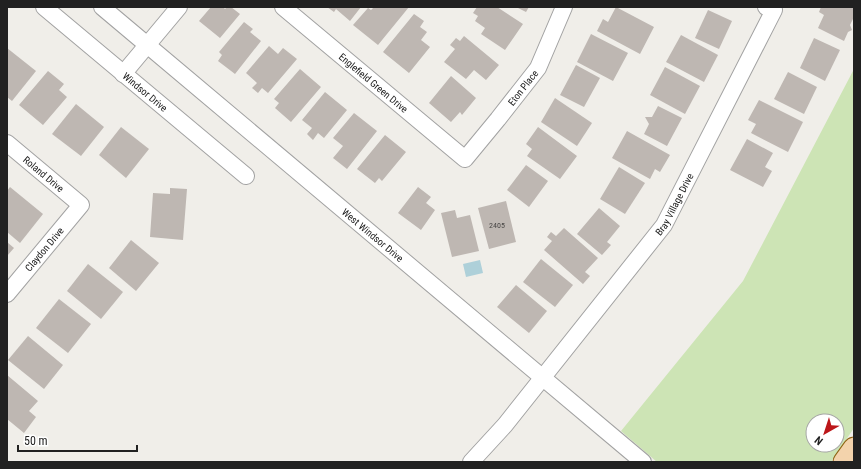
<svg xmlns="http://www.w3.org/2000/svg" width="861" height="469" viewBox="0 0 861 469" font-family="'Roboto Condensed',sans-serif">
  <rect width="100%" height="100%" fill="#f0eee9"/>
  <path fill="#cde4b5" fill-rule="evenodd" d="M 854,69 L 854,428 L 831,462 L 657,462 L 621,431 L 743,281 ZM 813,421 L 837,421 L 837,445 L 813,445 Z"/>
  <path fill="#aed0d9" d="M 480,260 L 483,273 L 466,277 L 463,264 Z"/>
  <g fill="#beb7b2">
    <path d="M 211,7 L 223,7 L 225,9 L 227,7 L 231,7 L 240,14 L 220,38 L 199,21 Z"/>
    <path d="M 327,7 L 361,7 L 350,21 L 336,9 L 334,12 Z"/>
    <path d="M 374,7 L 409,7 L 378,45 L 353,25 L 368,8 L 371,10 Z"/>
    <path d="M 477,7 L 497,7 L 523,24 L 505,50 L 481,34 L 485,28 L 475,21 L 478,16 L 473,13 Z"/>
    <path d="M 516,7 L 529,7 L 526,12 Z"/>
    <path d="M 616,7 L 654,27 L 640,54 L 597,31 L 603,19 L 608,22 Z"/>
    <path d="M 821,7 L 854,8 L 854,17 L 850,25 L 852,30 L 848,32 L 844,41 L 818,28 L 824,15 L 819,12 Z"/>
    <path d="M 708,10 L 732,21 L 719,49 L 695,38 Z"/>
    <path d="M 414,14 L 424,21 L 420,27 L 427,32 L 421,40 L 430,47 L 409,73 L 383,52 Z"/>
    <path d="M 244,22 L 253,29 L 250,32 L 261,41 L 235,74 L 218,61 L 222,55 L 219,52 Z"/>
    <path d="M 591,34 L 628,53 L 613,81 L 577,62 Z"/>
    <path d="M 681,35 L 718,55 L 704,82 L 666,62 Z"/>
    <path d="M 464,36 L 499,65 L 486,80 L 474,70 L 466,79 L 444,62 L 455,49 L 450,45 L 456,38 L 460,41 Z"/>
    <path d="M 814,38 L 840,50 L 825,81 L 800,68 Z"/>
    <path d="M 269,46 L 278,54 L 283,48 L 297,59 L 268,93 L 262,88 L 258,93 L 252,88 L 257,83 L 246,73 Z"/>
    <path d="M 7,48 L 36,71 L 12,101 L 7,97 Z"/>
    <path d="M 576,65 L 600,78 L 584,107 L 560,95 Z"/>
    <path d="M 665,67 L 700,86 L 685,114 L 650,95 Z"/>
    <path d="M 300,69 L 321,87 L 291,122 L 275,108 L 279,103 L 274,99 Z"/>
    <path d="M 48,71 L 64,84 L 59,90 L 67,97 L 43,125 L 19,105 Z"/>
    <path d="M 788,72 L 817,87 L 804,114 L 774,99 Z"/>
    <path d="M 451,76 L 476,98 L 462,115 L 460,112 L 451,122 L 429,103 Z"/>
    <path d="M 325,92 L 347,110 L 324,138 L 318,133 L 313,140 L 307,134 L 312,128 L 302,120 Z"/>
    <path d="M 555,98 L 592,123 L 577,146 L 541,122 Z"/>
    <path d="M 759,100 L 803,122 L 788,152 L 751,133 L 756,124 L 748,120 Z"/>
    <path d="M 76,104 L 104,127 L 81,156 L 52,134 Z"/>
    <path d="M 658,106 L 682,118 L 667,146 L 644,134 L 649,124 L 645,117 L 652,117 Z"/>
    <path d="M 354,113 L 377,131 L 347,169 L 333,158 L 343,146 L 333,138 Z"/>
    <path d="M 121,127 L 149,149 L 126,178 L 99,155 Z"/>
    <path d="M 538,127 L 577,156 L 560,179 L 527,156 L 532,149 L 526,144 Z"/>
    <path d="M 627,131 L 670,155 L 660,172 L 655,169 L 650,179 L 612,158 Z"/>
    <path d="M 385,135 L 406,152 L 382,181 L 379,178 L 375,183 L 357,169 Z"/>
    <path d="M 747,139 L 773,153 L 765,167 L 772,171 L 763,187 L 730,170 Z"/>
    <path d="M 526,165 L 548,181 L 529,207 L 507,190 Z"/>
    <path d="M 619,167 L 645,183 L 625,214 L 600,199 Z"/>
    <path d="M 10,187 L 43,214 L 20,243 L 7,232 L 7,191 Z"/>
    <path d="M 418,187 L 431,197 L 426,203 L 435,210 L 421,230 L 398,213 Z"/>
    <path d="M 170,188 L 187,189 L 183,240 L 150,237 L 153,193 L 170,194 Z"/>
    <path d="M 506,201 L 516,242 L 489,249 L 478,208 Z"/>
    <path d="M 599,208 L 620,226 L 607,242 L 611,245 L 602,255 L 577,234 Z"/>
    <path d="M 455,210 L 457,218 L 470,215 L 479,251 L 452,257 L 441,213 Z"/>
    <path d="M 564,228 L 598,258 L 585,272 L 590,276 L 583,284 L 544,250 L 552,241 L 547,237 L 551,232 L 556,236 Z"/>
    <path d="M 131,240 L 159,263 L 136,291 L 109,268 Z"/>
    <path d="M 7,242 L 14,248 L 7,256 Z"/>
    <path d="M 541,259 L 573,285 L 555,307 L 523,282 Z"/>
    <path d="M 88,264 L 123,292 L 101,319 L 67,291 Z"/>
    <path d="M 516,285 L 547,311 L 529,333 L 497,307 Z"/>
    <path d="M 59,299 L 91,324 L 68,353 L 36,328 Z"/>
    <path d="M 28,336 L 63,365 L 44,389 L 8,360 Z"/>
    <path d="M 7,375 L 38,401 L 29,411 L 36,417 L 24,433 L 7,419 Z"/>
  </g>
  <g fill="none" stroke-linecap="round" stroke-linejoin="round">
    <defs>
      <g id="minor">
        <path id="s1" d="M 44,7 L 246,176"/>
        <path id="s2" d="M 102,7 L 643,462"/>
        <path id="s3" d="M 283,7 L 465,159 L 498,119 L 538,68 L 564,7"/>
        <path d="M 123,74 L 179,7"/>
        <path id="s4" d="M 7,143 L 81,205 L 7,294"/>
        <path id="s5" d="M 471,462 L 505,425 L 664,225 L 774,10 L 766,7"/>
      </g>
      <path id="major" d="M 844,462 L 854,448"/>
    </defs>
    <use href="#minor" stroke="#a2a2a2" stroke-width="18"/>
    <use href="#major" stroke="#8e6211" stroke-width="23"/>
    <use href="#minor" stroke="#fff" stroke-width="16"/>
    <use href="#major" stroke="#f3d3ac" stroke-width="21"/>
  </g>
  <g text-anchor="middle" stroke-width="3.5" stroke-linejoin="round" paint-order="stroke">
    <g font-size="8" fill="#484645">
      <text x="497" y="228">2405</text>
    </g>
    <g font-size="10" fill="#212121" stroke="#fff">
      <text dy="4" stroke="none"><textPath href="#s3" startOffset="118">Englefield Green Drive</textPath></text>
      <text dy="4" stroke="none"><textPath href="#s3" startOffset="329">Eton Place</textPath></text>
      <text dy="4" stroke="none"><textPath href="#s1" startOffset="132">Windsor Drive</textPath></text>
      <text dy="4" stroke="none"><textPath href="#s4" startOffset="48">Roland Drive</textPath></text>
      <text dy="4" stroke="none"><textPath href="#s5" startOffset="329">Bray Village Drive</textPath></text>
      <text dy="4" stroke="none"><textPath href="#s2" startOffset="354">West Windsor Drive</textPath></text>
      <text transform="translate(44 249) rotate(-50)" y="4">Claydon Drive</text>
    </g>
  </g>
  <rect width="861" height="469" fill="none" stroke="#212121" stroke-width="16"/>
  <g transform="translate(825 433) rotate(219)"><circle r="19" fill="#ffffff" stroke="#a6a6a6"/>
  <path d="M0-3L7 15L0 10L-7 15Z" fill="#bc1619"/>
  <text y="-6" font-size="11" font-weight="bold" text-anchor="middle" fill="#212121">N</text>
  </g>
  <path d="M18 445v6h119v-6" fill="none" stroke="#212121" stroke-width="2"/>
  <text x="24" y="445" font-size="12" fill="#212121" stroke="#ffffff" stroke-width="3" paint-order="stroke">50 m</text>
</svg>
